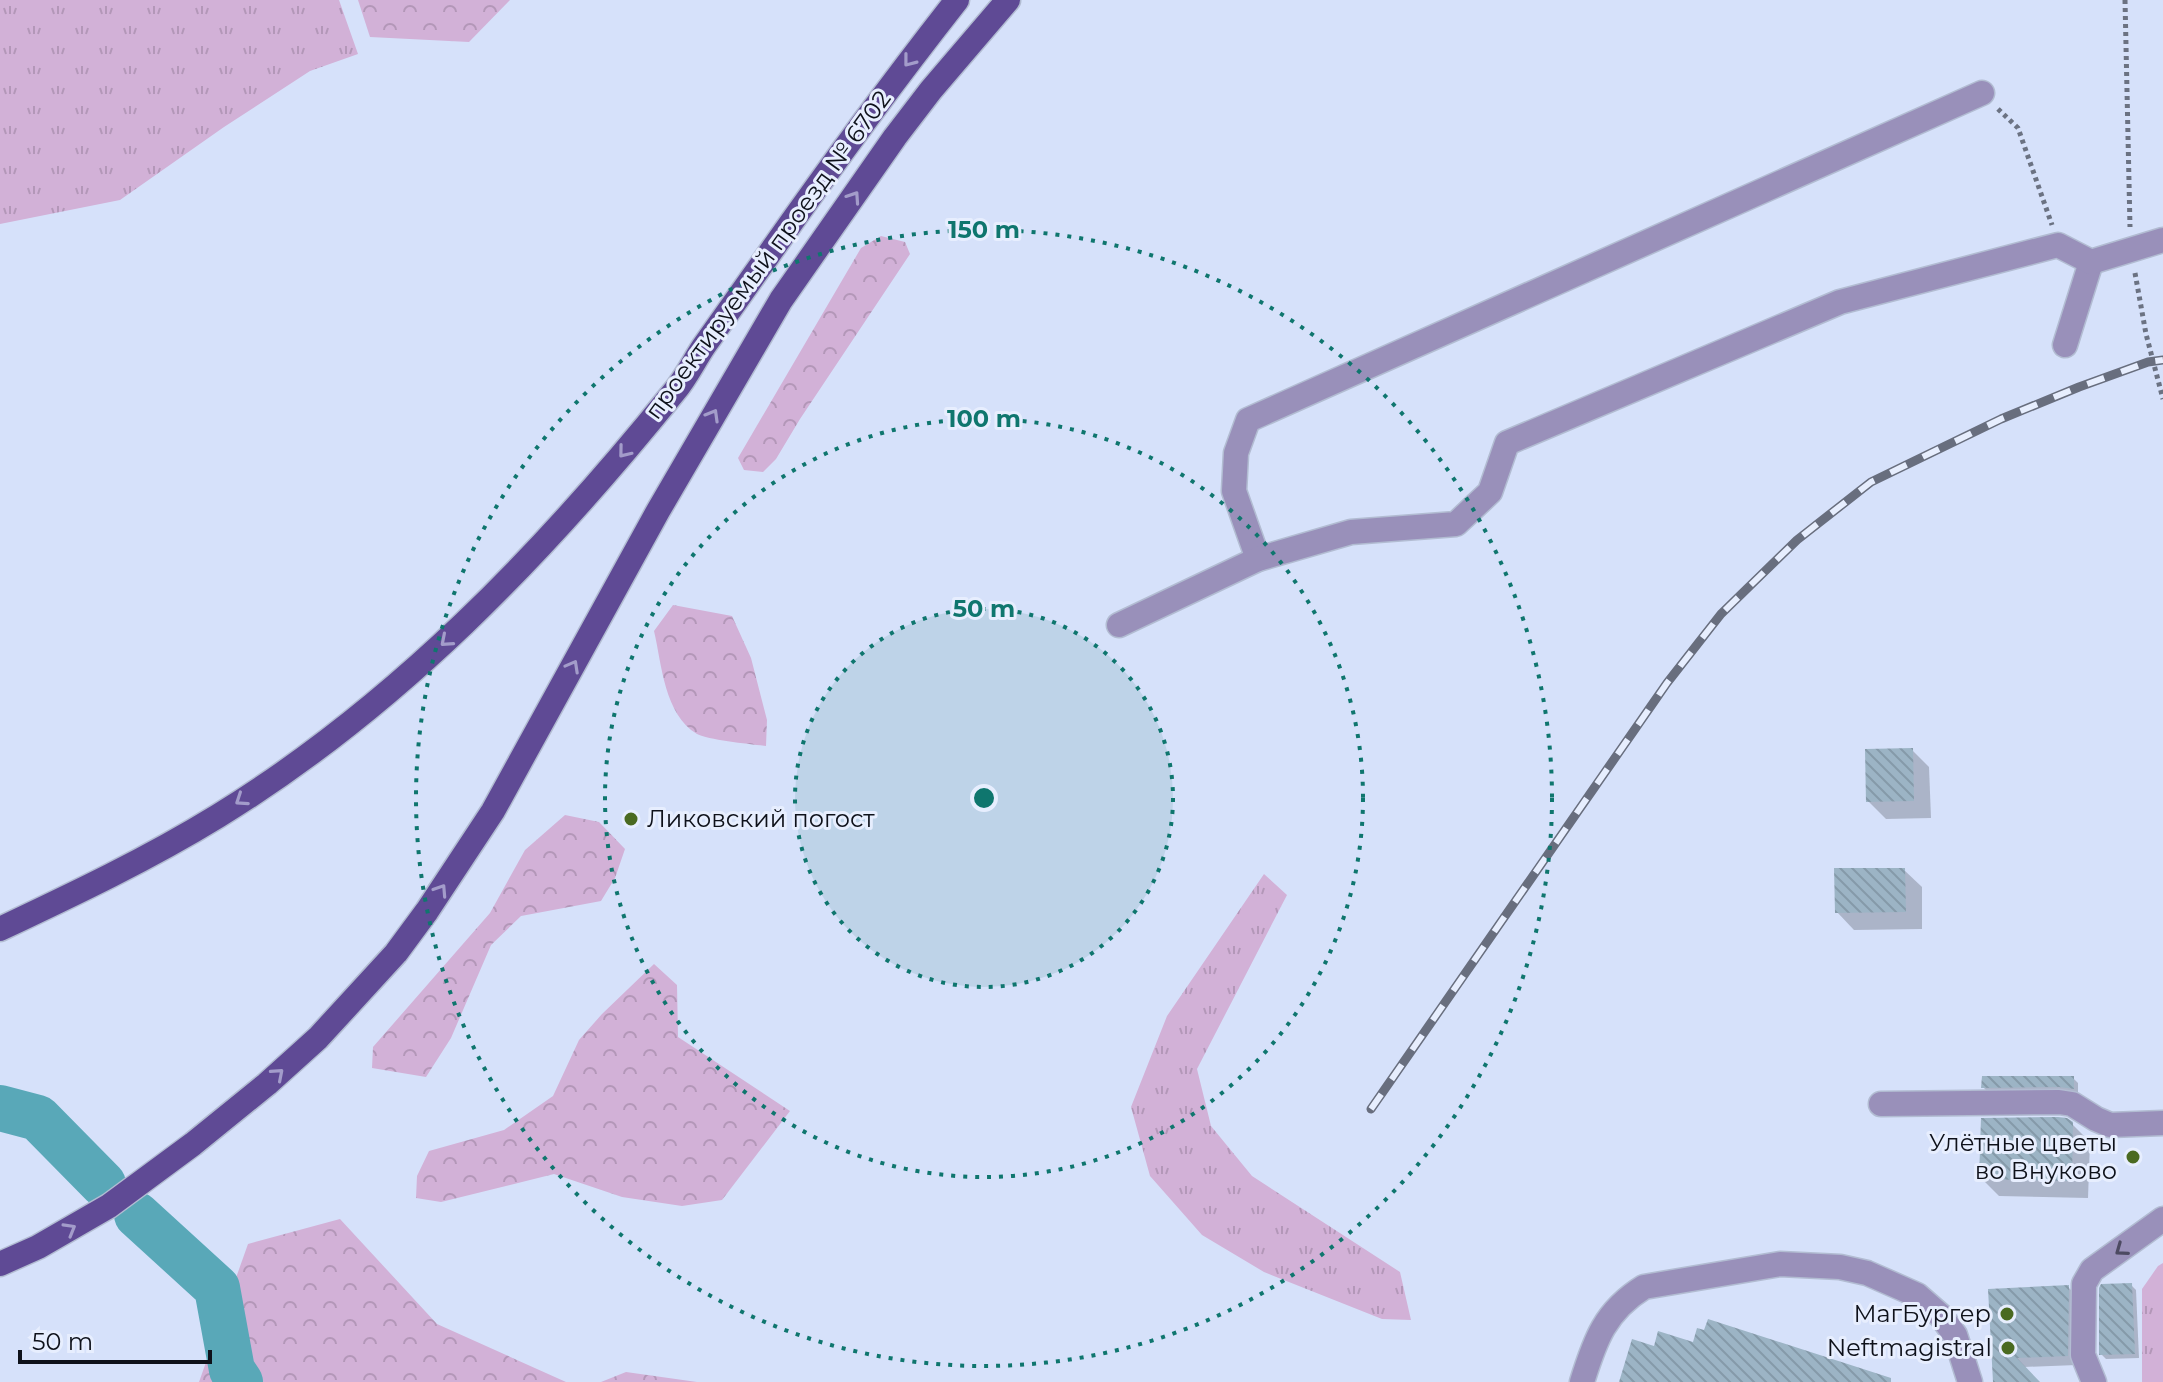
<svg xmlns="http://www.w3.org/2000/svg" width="2163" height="1382" viewBox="0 0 2163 1382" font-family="Montserrat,sans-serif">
  <defs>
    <pattern id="grass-tufts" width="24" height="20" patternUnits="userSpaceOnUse" patternTransform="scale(2)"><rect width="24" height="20" fill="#d2b1d7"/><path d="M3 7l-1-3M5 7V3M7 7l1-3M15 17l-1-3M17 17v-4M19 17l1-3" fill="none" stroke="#b397b8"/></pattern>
    <pattern id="forest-crowns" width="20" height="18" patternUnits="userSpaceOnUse" patternTransform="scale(2)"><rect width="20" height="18" fill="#d2b1d7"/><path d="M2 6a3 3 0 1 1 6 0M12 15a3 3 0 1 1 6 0" fill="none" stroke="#b397b8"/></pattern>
    <pattern id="building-back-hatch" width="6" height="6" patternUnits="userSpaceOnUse" patternTransform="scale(2)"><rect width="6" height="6" fill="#9cb4c5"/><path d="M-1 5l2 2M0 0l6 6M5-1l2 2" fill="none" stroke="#859aa9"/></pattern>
  </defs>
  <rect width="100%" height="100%" fill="#d6e1fa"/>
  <g fill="url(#grass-tufts)">
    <path d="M 0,0 L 339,0 L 358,54 L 310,71 L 224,127 L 120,200 L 0,224 Z"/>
    <path d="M 1264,874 L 1287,895 L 1197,1069 L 1211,1126 L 1252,1176 L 1400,1272 L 1411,1320 L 1382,1319 L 1264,1272 L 1202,1235 L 1150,1176 L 1131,1107 L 1167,1016 Z"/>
    <path d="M 2163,1263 L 2163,1382 L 2142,1382 L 2142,1289 L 2158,1266 Z"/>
  </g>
  <g fill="url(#forest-crowns)">
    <path d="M 358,0 L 510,0 L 469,42 L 370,37 Z"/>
    <path d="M 881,236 L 905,242 L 910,254 L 800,419 L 776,459 L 763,472 L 744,470 L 738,458 L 861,248 Z"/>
    <path d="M 673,605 L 732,616 L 751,658 L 767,720 L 766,746 C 750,744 708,740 697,734 C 664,714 662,665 654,631 Z"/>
    <path d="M 565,815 L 599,822 L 625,849 L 615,878 L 601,901 L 521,916 L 491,945 L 451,1038 L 426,1077 L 372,1068 L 373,1047 L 490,913 L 525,850 Z"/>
    <path d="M 654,964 L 677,985 L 678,1037 L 790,1111 L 722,1200 L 682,1206 L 622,1197 L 554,1174 L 441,1202 L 416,1198 L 417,1176 L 429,1151 L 504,1130 L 553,1096 L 579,1040 L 602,1014 Z"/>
    <path d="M 340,1219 L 437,1324 L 566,1382 L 199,1382 L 248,1244 Z"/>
    <path d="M 626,1372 L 697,1382 L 601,1382 Z"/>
  </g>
  <g fill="#0003">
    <path d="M 1912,750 L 1929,767 L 1931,818 L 1886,819 L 1868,801 Z"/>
    <path d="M 1904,870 L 1922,887 L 1922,929 L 1854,930 L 1837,912 Z"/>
    <path d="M 2073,1078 L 2078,1083 L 2078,1093 L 2066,1091 L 1988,1092 L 1983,1087 Z"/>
    <path d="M 2072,1124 L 2090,1142 L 2088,1198 L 1999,1196 L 1981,1178 Z"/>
    <path d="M 2131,1285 L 2136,1290 L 2139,1358 L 2106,1359 L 2101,1354 Z"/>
    <path d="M 2068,1287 L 2078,1297 L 2077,1365 L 2024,1367 L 2038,1382 L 1995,1382 Z"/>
  </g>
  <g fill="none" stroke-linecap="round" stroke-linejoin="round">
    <g stroke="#59a8b8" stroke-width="46">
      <path d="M 0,1108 L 38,1118 L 103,1184"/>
      <path d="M 137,1215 L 217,1288 L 232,1370 L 240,1382"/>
    </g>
  </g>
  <g fill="url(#building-back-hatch)">
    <path d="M 1913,748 L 1914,801 L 1866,802 L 1865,749 Z"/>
    <path d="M 1834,868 L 1905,868 L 1906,912 L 1835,913 Z"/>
    <path d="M 1982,1076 L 2074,1076 L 2074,1089 L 2059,1087 L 1981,1088 Z"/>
    <path d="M 2058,1117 L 2067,1118 L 2073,1122 L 2072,1181 L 1979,1179 L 1981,1118 Z"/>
    <path d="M 2132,1283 L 2135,1354 L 2099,1355 L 2099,1288 L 2101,1284 Z"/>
    <path d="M 2069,1285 L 2068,1356 L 2017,1358 L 2040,1382 L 1993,1382 L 1988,1289 Z"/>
    <path d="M 1708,1319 L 1891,1378 L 1891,1382 L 1619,1382 L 1632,1339 L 1654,1346 L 1658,1331 L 1693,1342 L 1697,1328 L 1704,1330 Z"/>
  </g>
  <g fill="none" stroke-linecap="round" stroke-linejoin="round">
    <defs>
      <g id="minor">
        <path d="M 2065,345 L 2091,262"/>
        <path d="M 1258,559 L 1234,491 L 1236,453 L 1248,420 L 1982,93"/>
        <path d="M 1119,625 L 1258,559 L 1351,532 L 1456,524 L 1490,492 L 1507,443 L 1840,302 L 2058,245 L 2091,262 L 2163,240"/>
        <path d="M 1881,1104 L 2059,1102 L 2072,1104 L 2096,1119 L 2110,1125 L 2163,1123"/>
        <path d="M 1582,1382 C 1595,1340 1605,1311 1644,1287 L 1780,1264 L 1840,1267 L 1867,1273 L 1917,1295 L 1941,1316 L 1955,1335 L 1970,1382"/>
        <path d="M 2094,1382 L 2083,1355 L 2084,1284 L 2092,1270 L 2163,1219"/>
      </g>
      <g id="major">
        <path d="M 0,929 C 74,894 148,859 218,816 C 397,706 543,554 674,392 C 686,378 694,361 704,346 C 725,316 746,287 767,257 C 828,170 891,84 957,0"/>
        <path d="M 0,1264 L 38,1247 L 109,1206 L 193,1144 L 267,1084 L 318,1038 L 396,953 L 427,911 L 493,811 L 658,511 L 781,300 L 895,137 L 931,90 L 1008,0"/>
      </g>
    </defs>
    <use href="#minor" stroke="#b2bcd2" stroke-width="27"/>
    <use href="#major" stroke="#b2bcd2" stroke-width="27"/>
    <g stroke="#6b7282" stroke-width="5" stroke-dasharray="4 4" stroke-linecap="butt">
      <path d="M 2125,0 L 2130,227"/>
      <path d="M 1998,109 L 2018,128 L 2052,225"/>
      <path d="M 2135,273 L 2146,334 L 2163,399"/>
    </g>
    <use href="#minor" stroke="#9990ba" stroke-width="24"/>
    <use href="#major" stroke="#5f4a95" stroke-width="24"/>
    <defs>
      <path id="rail" d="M 1371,1109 L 1667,683 L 1721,614 L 1797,540 L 1871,482 L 2001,419 L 2079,387 L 2148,362 L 2163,360"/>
    </defs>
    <use href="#rail" stroke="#686e7e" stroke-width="9"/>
    <use href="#rail" stroke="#e7eefe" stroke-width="6" stroke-dasharray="18" stroke-linecap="butt"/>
  </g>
  <defs><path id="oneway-chevron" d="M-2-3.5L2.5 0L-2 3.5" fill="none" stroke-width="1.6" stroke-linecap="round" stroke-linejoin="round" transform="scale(2)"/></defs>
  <g stroke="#a39cca">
    <use href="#oneway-chevron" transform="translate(909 61) rotate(128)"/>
    <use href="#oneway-chevron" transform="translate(854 197) rotate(-56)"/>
    <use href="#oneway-chevron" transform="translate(713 415) rotate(-60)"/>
    <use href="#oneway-chevron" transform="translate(624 452) rotate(129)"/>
    <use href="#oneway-chevron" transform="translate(446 641) rotate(139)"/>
    <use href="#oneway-chevron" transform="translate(573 666) rotate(-61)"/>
    <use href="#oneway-chevron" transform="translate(241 800) rotate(146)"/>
    <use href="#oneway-chevron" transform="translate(441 890) rotate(-57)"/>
    <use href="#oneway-chevron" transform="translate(278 1074) rotate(-41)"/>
    <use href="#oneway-chevron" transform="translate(70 1229) rotate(-30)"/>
  </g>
  <use stroke="#4d4a62" href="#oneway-chevron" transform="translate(2121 1250) rotate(144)"/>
  <circle cx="984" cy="798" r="189" fill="#0f766e" fill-opacity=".12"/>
  <g fill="none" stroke="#0f766e" stroke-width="4" stroke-dasharray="4 8">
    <circle cx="984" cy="798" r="189"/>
    <circle cx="984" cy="798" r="379"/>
    <circle cx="984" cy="798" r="568"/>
  </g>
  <g fill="#4a6a21" stroke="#e7eefe" stroke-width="3">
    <circle cx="631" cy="819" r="8"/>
    <circle cx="2133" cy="1157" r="8"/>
    <circle cx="2007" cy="1314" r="8"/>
    <circle cx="2008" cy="1348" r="8"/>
  </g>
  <g text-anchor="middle" stroke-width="6" stroke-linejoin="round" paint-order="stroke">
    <g font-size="24" fill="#0e111a" stroke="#e7eefe">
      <text transform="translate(768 255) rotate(-54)" y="8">проектируемый проезд № 6702</text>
    </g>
    <g font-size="24" fill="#0e111a" stroke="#e7eefe" text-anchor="end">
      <text x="647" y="827" text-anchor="start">Ликовский погост</text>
      <text x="2117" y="1151">Улётные цветы<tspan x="2117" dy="28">во Внуково</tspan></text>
      <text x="1991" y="1322">МагБургер</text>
      <text x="1992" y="1356">Neftmagistral</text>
    </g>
  </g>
  <circle cx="984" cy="798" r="12" fill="#0f766e" stroke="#e7eefe" stroke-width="4"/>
  <g font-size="24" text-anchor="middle" font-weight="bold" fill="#0f766e" stroke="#e7eefe" stroke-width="6" stroke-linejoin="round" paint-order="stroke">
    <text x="984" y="238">150 m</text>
    <text x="984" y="427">100 m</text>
    <text x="984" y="617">50 m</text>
  </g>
  <path d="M20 1350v12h190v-12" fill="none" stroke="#0e111a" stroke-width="4"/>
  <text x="32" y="1350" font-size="24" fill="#0e111a" stroke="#e7eefe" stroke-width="6" paint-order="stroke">50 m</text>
</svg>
